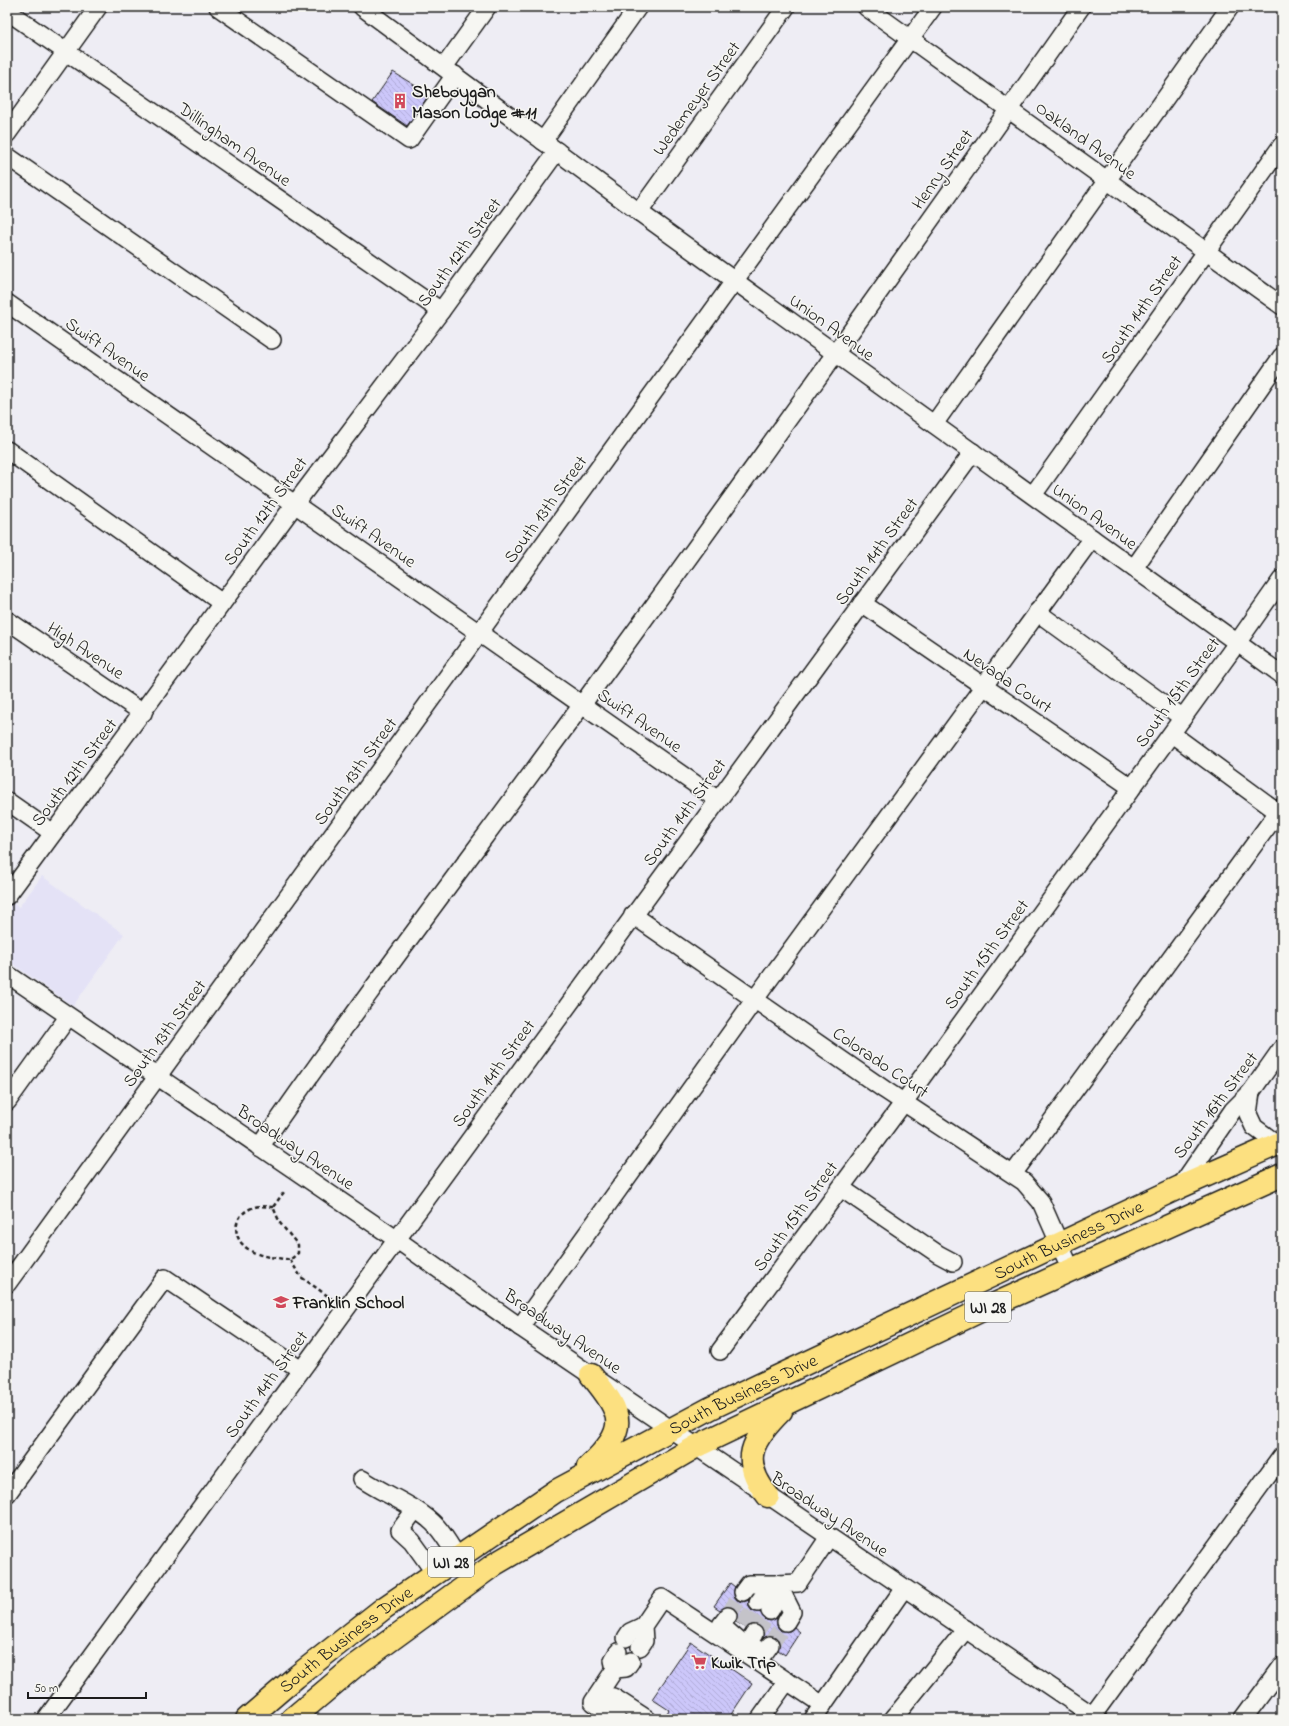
<svg xmlns="http://www.w3.org/2000/svg" width="1289" height="1726" viewBox="0 0 1289 1726" font-family="'Indie Flower',sans-serif">
  <defs>
    <pattern id="building-back-hatch" width="6" height="6" patternUnits="userSpaceOnUse"><rect width="6" height="6" fill="#ccc7fa"/><path d="M-1 5l2 2M0 0l6 6M5-1l2 2" fill="none" stroke="#afaad6"/></pattern>
  </defs>
  <rect width="100%" height="100%" fill="#eeedf4"/>
  <filter id="ink" filterUnits="userSpaceOnUse"><feTurbulence type="fractalNoise" baseFrequency=".025" numOctaves="2"/><feDisplacementMap in="SourceGraphic" scale="8" xChannelSelector="R" yChannelSelector="G"/><feConvolveMatrix kernelMatrix="1 2 1 2 8 2 1 2 1" color-interpolation-filters="sRGB"/></filter>
  <g filter="url(#ink)">
    <path fill="#e4e2f6" d="M 42,876 L 124,934 L 73,1006 L 7,960 L 7,899 L 19,907 Z"/>
    <g fill="url(#building-back-hatch)" stroke="#1c1c1c">
      <path d="M 393,72 L 419,88 L 417,91 L 427,98 L 407,126 L 372,102 Z"/>
      <path d="M 730,1583 L 735,1587 L 734,1596 L 737,1600 L 742,1602 L 749,1600 L 749,1607 L 752,1611 L 760,1612 L 766,1620 L 771,1621 L 777,1618 L 777,1626 L 781,1631 L 790,1631 L 794,1627 L 800,1632 L 785,1655 L 778,1650 L 779,1641 L 776,1637 L 771,1635 L 763,1638 L 763,1630 L 760,1626 L 754,1624 L 746,1628 L 736,1622 L 737,1613 L 734,1608 L 725,1607 L 720,1610 L 714,1606 Z"/>
      <path d="M 691,1642 L 752,1683 L 728,1719 L 663,1719 L 669,1710 L 652,1699 Z"/>
    </g>
    <g fill="none" stroke-linecap="round" stroke-linejoin="round">
      <g stroke="#c4c3c9" stroke-width="17" stroke-dasharray="17 8" stroke-linecap="butt">
        <path d="M 728,1616 L 743,1592"/>
        <path d="M 742,1626 L 758,1603"/>
        <path d="M 754,1634 L 770,1611"/>
        <path d="M 770,1645 L 786,1622"/>
      </g>
      <defs>
        <g id="minor">
          <path d="M 218,7 L 409,140 L 455,75"/>
          <path d="M 362,7 L 639,212 L 1282,675"/>
          <path d="M 866,7 L 1282,306"/>
          <path d="M 7,11 L 441,311"/>
          <path d="M 444,67 L 487,7"/>
          <path d="M 7,134 L 98,7"/>
          <path d="M 543,141 L 638,7"/>
          <path d="M 7,156 L 272,340"/>
          <path d="M 639,212 L 786,7"/>
          <path d="M 7,303 L 718,800"/>
          <path d="M 934,424 L 1230,7"/>
          <path d="M 7,450 L 222,603"/>
          <path d="M 1033,495 L 1282,145"/>
          <path d="M 1134,568 L 1282,356"/>
          <path d="M 862,603 L 1132,788"/>
          <path d="M 1037,612 L 1183,718"/>
          <path d="M 7,620 L 143,713"/>
          <path d="M 1172,734 L 1282,815"/>
          <path d="M 7,801 L 53,833"/>
          <path d="M 7,896 L 295,504 L 441,311 L 557,151"/>
          <path d="M 633,915 L 885,1090 L 1024,1182 L 1041,1202 L 1071,1270"/>
          <path d="M 7,974 L 396,1239 L 520,1327 L 1098,1719"/>
          <path d="M 1251,1092 L 1248,1114 L 1254,1127 L 1277,1144"/>
          <path d="M 7,1102 L 68,1017"/>
          <path d="M 260,1147 C 364,996 476,850 584,702 C 752,471 917,240 1081,7"/>
          <path d="M 1013,1174 L 1278,812"/>
          <path d="M 1180,1187 L 1233,1110 L 1251,1092 L 1282,1048"/>
          <path d="M 841,1188 L 938,1254 L 953,1262"/>
          <path d="M 7,1284 L 933,7"/>
          <path d="M 520,1327 L 755,999 L 1092,538"/>
          <path d="M 720,1351 L 904,1102 L 1237,643 L 1282,579"/>
          <path d="M 362,1479 C 385,1495 418,1506 437,1527 C 445,1536 451,1547 458,1558"/>
          <path d="M 7,1494 L 165,1278 L 301,1370"/>
          <path d="M 415,1510 L 400,1530 L 412,1541 L 435,1573"/>
          <path d="M 743,1592 L 749,1584 L 778,1584"/>
          <path d="M 758,1603 L 766,1592 L 778,1584"/>
          <path d="M 770,1611 L 776,1600 L 778,1584"/>
          <path d="M 728,1616 L 721,1625 L 738,1640"/>
          <path d="M 786,1622 L 792,1612 L 778,1584 L 798,1583 L 829,1537"/>
          <path d="M 754,1634 L 749,1642 L 741,1643 L 765,1652 L 770,1645"/>
          <path d="M 626,1638 L 630,1632 L 643,1626"/>
          <path d="M 640,1647 L 644,1641 L 643,1626 L 662,1598 L 823,1705"/>
          <path d="M 615,1669 L 613,1660 L 618,1652"/>
          <path d="M 601,1708 L 613,1697 L 647,1719"/>
          <path d="M 46,1719 L 973,452"/>
          <path d="M 617,1719 L 593,1702 L 615,1669 L 626,1668 L 631,1661"/>
          <path d="M 760,1719 L 787,1681"/>
          <path d="M 813,1719 L 904,1588"/>
          <path d="M 893,1719 L 966,1629"/>
          <path d="M 1090,1719 L 1282,1456"/>
          <path d="M 1243,1719 L 1282,1666"/>
        </g>
        <g id="major">
          <path d="M 588,1467 C 628,1429 625,1416 591,1375"/>
          <path d="M 768,1496 C 739,1460 752,1440 781,1411"/>
          <path id="s1" d="M 247,1719 L 296,1677 L 384,1608 L 556,1491 L 711,1408 L 1180,1187 L 1282,1142"/>
          <path d="M 292,1719 L 355,1666 L 495,1564 L 697,1446 L 982,1310 L 1282,1175"/>
        </g>
      </defs>
      <use href="#minor" stroke="#1c1c1c" stroke-width="20"/>
      <use href="#major" stroke="#1c1c1c" stroke-width="25"/>
      <g stroke="#1c1c1c" stroke-width="2.5" stroke-dasharray="4 3" stroke-linecap="butt">
        <path d="M 273,1207 C 268,1207 260,1205 255,1207 C 233,1213 230,1237 248,1249 C 261,1258 276,1257 290,1260 L 298,1253 L 298,1245 L 280,1223 L 273,1207 L 284,1192"/>
        <path d="M 290,1260 L 301,1277 L 332,1299"/>
      </g>
      <use href="#minor" stroke="#f6f6f2" stroke-width="17"/>
      <use href="#major" stroke="#fce080" stroke-width="22"/>
    </g>
  </g>
  <defs>
    <symbol id="building-bare" viewBox="-9 -9 18 18"><path d="M-4-6H4V6H1V3H-1V6H-4ZM-2.5-4.3h1.7v1.8h-1.7ZM.8-4.3h1.7v1.8H.8ZM-2.5-1h1.7V.8h-1.7ZM.8-1h1.7V.8H.8Z" fill="#d1495b" stroke="#f6f6f2" stroke-width="2.5" paint-order="stroke"/></symbol>
    <symbol id="school-bare" viewBox="-9 -9 18 18"><path d="M0-5L7-2L0 1L-7-2ZM-4 1L0 2.5L4 1V4Q0 6-4 4Z" fill="#d1495b" stroke="#f6f6f2" stroke-width="2.5" paint-order="stroke"/></symbol>
    <symbol id="supermarket-bare" viewBox="-9 -9 18 18"><path d="M-6-5.5h2.5l.6 2H6L4.5 2H-2.5L-4.4-4H-6ZM-1.5 3.2a1.3 1.3 0 1 0 .1 0ZM3 3.2a1.3 1.3 0 1 0 .1 0Z" fill="#d1495b" stroke="#f6f6f2" stroke-width="2.5" paint-order="stroke"/></symbol>
  </defs>
  <g fill-rule="evenodd">
    <use href="#building-bare" x="389" y="90" width="22" height="22"/>
    <use href="#school-bare" x="270" y="1291" width="22" height="22"/>
    <use href="#supermarket-bare" x="688" y="1651" width="22" height="22"/>
  </g>
  <g text-anchor="middle" stroke-width="3" stroke-linejoin="round" paint-order="stroke">
    <g fill="#f6f6f2" stroke="#5d5d5c" stroke-width="1">
      <rect x="965" y="1292" width="46" height="30" rx="3"/>
      <rect x="428" y="1547" width="46" height="30" rx="3"/>
    </g>
    <g font-size="17" font-weight="bold" fill="#1c1c1c">
      <text x="988" y="1313">WI 28</text>
      <text x="451" y="1568">WI 28</text>
    </g>
    <g font-size="18" font-weight="bold" fill="#1c1c1c" stroke="#f6f6f2" text-anchor="start">
      <text x="412" y="97">Sheboygan<tspan x="412" dy="21">Mason Lodge #11</tspan></text>
      <text x="293" y="1308">Franklin School</text>
      <text x="711" y="1668">Kwik Trip</text>
    </g>
    <g font-size="18" fill="#1c1c1c" stroke="#f6f6f2">
      <text transform="translate(696 98) rotate(-54)" y="6">Wedemeyer Street</text>
      <text transform="translate(1086 140) rotate(36)" y="6">Oakland Avenue</text>
      <text transform="translate(235 144) rotate(35)" y="6">Dillingham Avenue</text>
      <text transform="translate(942 169) rotate(-55)" y="6">Henry Street</text>
      <text transform="translate(459 252) rotate(-54)" y="6">South 12th Street</text>
      <text transform="translate(1141 309) rotate(-55)" y="6">South 14th Street</text>
      <text transform="translate(832 327) rotate(36)" y="6">Union Avenue</text>
      <text transform="translate(108 349) rotate(35)" y="6">Swift Avenue</text>
      <text transform="translate(545 509) rotate(-54)" y="6">South 13th Street</text>
      <text transform="translate(265 511) rotate(-54)" y="6">South 12th Street</text>
      <text transform="translate(1095 516) rotate(36)" y="6">Union Avenue</text>
      <text transform="translate(374 535) rotate(35)" y="6">Swift Avenue</text>
      <text transform="translate(876 551) rotate(-54)" y="6">South 14th Street</text>
      <text transform="translate(86 650) rotate(34)" y="6">High Avenue</text>
      <text transform="translate(1008 680) rotate(34)" y="6">Nevada Court</text>
      <text transform="translate(1177 692) rotate(-54)" y="6">South 15th Street</text>
      <text transform="translate(640 720) rotate(35)" y="6">Swift Avenue</text>
      <text transform="translate(355 771) rotate(-54)" y="6">South 13th Street</text>
      <text transform="translate(74 772) rotate(-53)" y="6">South 12th Street</text>
      <text transform="translate(684 812) rotate(-54)" y="6">South 14th Street</text>
      <text transform="translate(986 954) rotate(-54)" y="6">South 15th Street</text>
      <text transform="translate(164 1033) rotate(-54)" y="6">South 13th Street</text>
      <text transform="translate(881 1062) rotate(34)" y="6">Colorado Court</text>
      <text transform="translate(493 1073) rotate(-54)" y="6">South 14th Street</text>
      <text transform="translate(1215 1105) rotate(-53)" y="6">South 16th Street</text>
      <text transform="translate(296 1147) rotate(34)" y="6">Broadway Avenue</text>
      <text transform="translate(795 1216) rotate(-54)" y="6">South 15th Street</text>
      <text dy="6" stroke="none"><textPath href="#s1" startOffset="955">South Business Drive</textPath></text>
      <text transform="translate(563 1331) rotate(34)" y="6">Broadway Avenue</text>
      <text transform="translate(266 1384) rotate(-54)" y="6">South 14th Street</text>
      <text dy="6" stroke="none"><textPath href="#s1" startOffset="595">South Business Drive</textPath></text>
      <text transform="translate(830 1514) rotate(34)" y="6">Broadway Avenue</text>
      <text dy="6" stroke="none"><textPath href="#s1" startOffset="127">South Business Drive</textPath></text>
    </g>
  </g>
  <rect width="1289" height="1726" fill="none" stroke="#f6f6f2" stroke-width="24"/>
  <rect x="12" y="12" width="1265" height="1702" fill="none" stroke="#1c1c1c" stroke-width="1.5" filter="url(#ink)"/>
  <path d="M28 1692v6h118v-6" fill="none" stroke="#1c1c1c" stroke-width="2"/>
  <text x="34" y="1692" font-size="12" fill="#1c1c1c" stroke="#f6f6f2" stroke-width="3" paint-order="stroke">50 m</text>
</svg>
